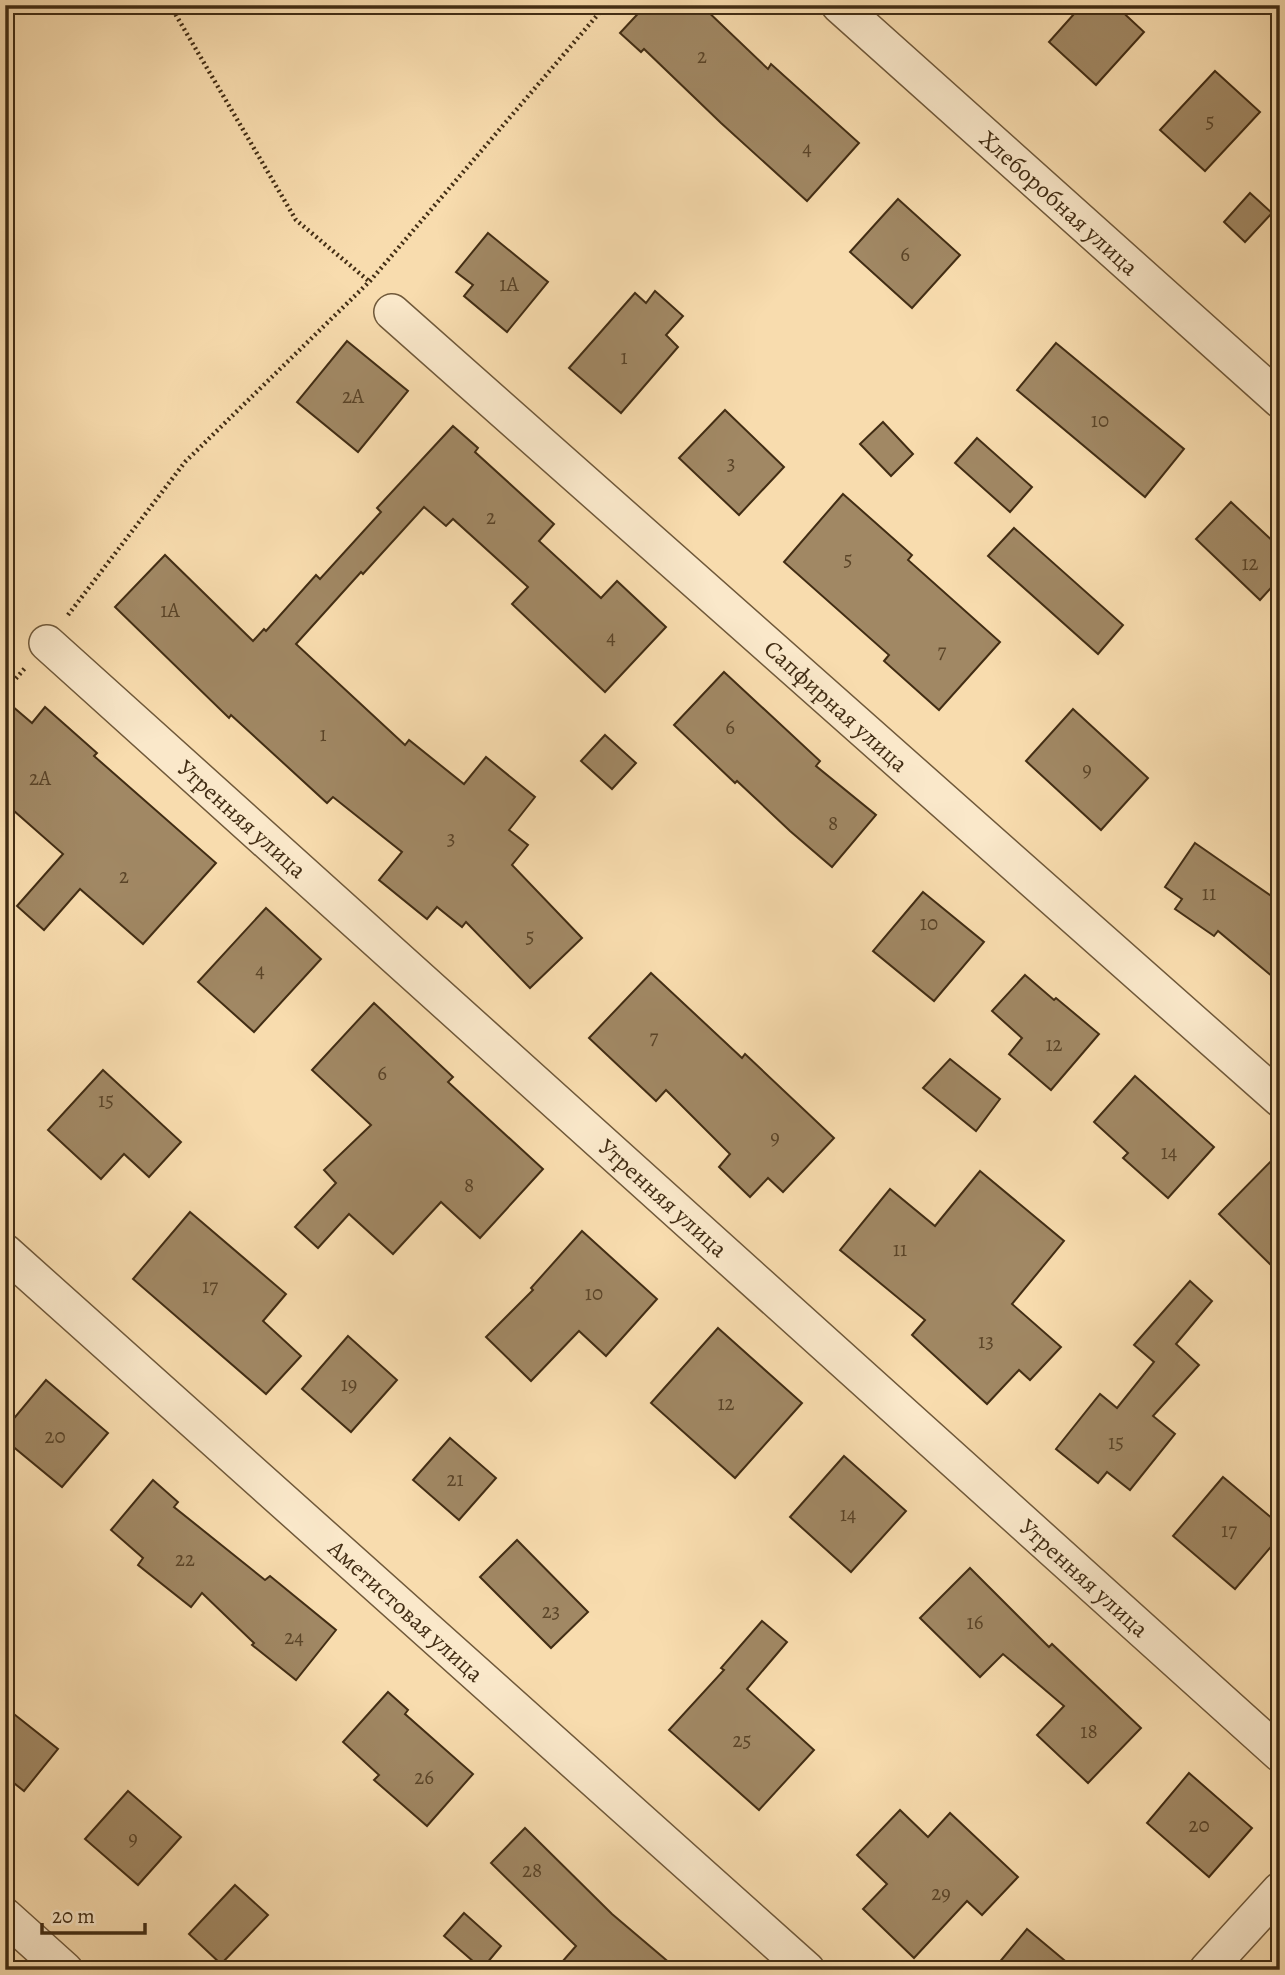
<svg xmlns="http://www.w3.org/2000/svg" width="1285" height="1975" viewBox="0 0 1285 1975" font-family="Alegreya,serif">
  <rect width="100%" height="100%" fill="#f8dcae"/>
  <filter id="stains"><feTurbulence type="fractalNoise" baseFrequency=".00286" numOctaves="4"/><feColorMatrix values="0 0 0 0 .2 0 0 0 0 .09 0 0 0 0 .02 0 0 0 .5 -.17"/></filter>
  <radialGradient id="worn" r=".72"><stop offset=".6" stop-color="#630" stop-opacity="0"/><stop offset="1" stop-color="#630" stop-opacity=".3"/></radialGradient>
  <g fill="#a18864" stroke="#422d14" stroke-width="2">
    <path d="M 646,5 L 701,5 L 768,69 L 771,64 L 859,143 L 807,201 L 721,123 L 644,49 L 641,52 L 620,33 Z"/>
    <path d="M 1082,5 L 1115,5 L 1144,32 L 1096,85 L 1049,42 Z"/>
    <path d="M 1215,71 L 1260,112 L 1205,171 L 1160,130 Z"/>
    <path d="M 1250,193 L 1272,213 L 1245,242 L 1224,222 Z"/>
    <path d="M 898,199 L 960,255 L 912,308 L 850,252 Z"/>
    <path d="M 488,233 L 548,282 L 507,332 L 464,296 L 473,285 L 456,272 Z"/>
    <path d="M 655,291 L 683,316 L 666,335 L 678,347 L 621,413 L 569,368 L 635,293 L 646,303 Z"/>
    <path d="M 347,341 L 408,391 L 358,452 L 297,402 Z"/>
    <path d="M 1056,343 L 1184,449 L 1145,497 L 1017,390 Z"/>
    <path d="M 725,410 L 784,467 L 739,515 L 679,458 Z"/>
    <path d="M 883,422 L 913,454 L 891,476 L 860,444 Z"/>
    <path d="M 453,426 L 478,448 L 475,452 L 554,524 L 539,541 L 601,598 L 617,581 L 666,627 L 605,692 L 512,604 L 528,587 L 453,519 L 446,526 L 424,507 L 363,574 L 361,572 L 296,644 L 405,745 L 409,740 L 464,784 L 486,757 L 535,797 L 509,830 L 528,845 L 512,865 L 582,938 L 530,988 L 466,922 L 462,927 L 437,907 L 427,919 L 379,880 L 402,852 L 333,797 L 327,803 L 231,715 L 229,718 L 115,607 L 165,555 L 253,641 L 264,629 L 266,631 L 316,575 L 320,579 L 381,512 L 377,508 Z"/>
    <path d="M 977,438 L 1032,487 L 1010,512 L 955,463 Z"/>
    <path d="M 843,494 L 912,555 L 908,560 L 1000,642 L 939,710 L 884,661 L 889,655 L 784,562 Z"/>
    <path d="M 1231,502 L 1280,548 L 1280,578 L 1260,600 L 1196,539 Z"/>
    <path d="M 1014,528 L 1123,625 L 1098,654 L 988,556 Z"/>
    <path d="M 724,672 L 820,761 L 816,766 L 876,815 L 832,867 L 790,831 L 737,781 L 735,783 L 674,725 Z"/>
    <path d="M 5,700 L 32,723 L 45,707 L 97,753 L 94,756 L 216,863 L 143,944 L 80,889 L 44,930 L 17,906 L 63,854 L 5,803 Z"/>
    <path d="M 1073,709 L 1148,778 L 1101,830 L 1026,761 Z"/>
    <path d="M 605,735 L 636,763 L 612,789 L 581,761 Z"/>
    <path d="M 1195,843 L 1280,902 L 1280,983 L 1218,931 L 1214,936 L 1175,909 L 1182,899 L 1165,887 Z"/>
    <path d="M 923,892 L 984,942 L 934,1001 L 873,951 Z"/>
    <path d="M 266,908 L 321,959 L 254,1032 L 198,982 Z"/>
    <path d="M 651,973 L 742,1058 L 745,1054 L 834,1138 L 783,1192 L 768,1178 L 750,1197 L 719,1167 L 730,1154 L 666,1090 L 656,1101 L 589,1038 Z"/>
    <path d="M 1025,975 L 1054,1000 L 1056,998 L 1099,1034 L 1051,1090 L 1009,1054 L 1022,1038 L 992,1011 Z"/>
    <path d="M 374,1003 L 453,1077 L 448,1082 L 543,1169 L 480,1238 L 441,1202 L 393,1254 L 349,1214 L 318,1248 L 295,1227 L 336,1183 L 324,1170 L 371,1125 L 312,1070 Z"/>
    <path d="M 950,1059 L 1000,1099 L 976,1131 L 923,1088 Z"/>
    <path d="M 103,1070 L 181,1142 L 149,1177 L 124,1154 L 101,1179 L 48,1130 Z"/>
    <path d="M 1135,1076 L 1214,1147 L 1168,1198 L 1123,1158 L 1128,1153 L 1094,1122 Z"/>
    <path d="M 1280,1152 L 1280,1274 L 1219,1214 Z"/>
    <path d="M 980,1171 L 1064,1241 L 1012,1304 L 1061,1347 L 1030,1380 L 1019,1370 L 987,1404 L 912,1335 L 925,1320 L 840,1250 L 890,1189 L 935,1226 Z"/>
    <path d="M 190,1212 L 286,1294 L 263,1321 L 301,1356 L 266,1394 L 133,1279 Z"/>
    <path d="M 582,1231 L 657,1299 L 606,1356 L 579,1331 L 531,1381 L 486,1337 L 533,1290 L 531,1288 Z"/>
    <path d="M 1190,1281 L 1212,1301 L 1176,1344 L 1199,1365 L 1153,1416 L 1175,1434 L 1130,1490 L 1107,1472 L 1098,1483 L 1056,1449 L 1100,1394 L 1117,1408 L 1154,1362 L 1134,1345 Z"/>
    <path d="M 718,1328 L 802,1403 L 735,1478 L 651,1403 Z"/>
    <path d="M 348,1336 L 397,1380 L 351,1432 L 302,1389 Z"/>
    <path d="M 46,1380 L 108,1433 L 62,1487 L 5,1440 L 5,1429 Z"/>
    <path d="M 450,1438 L 496,1478 L 459,1520 L 413,1480 Z"/>
    <path d="M 844,1456 L 906,1511 L 851,1572 L 790,1517 Z"/>
    <path d="M 1223,1477 L 1280,1525 L 1280,1536 L 1235,1589 L 1173,1536 Z"/>
    <path d="M 153,1480 L 178,1502 L 174,1507 L 265,1580 L 270,1576 L 336,1630 L 296,1680 L 252,1645 L 254,1643 L 202,1593 L 191,1607 L 138,1565 L 143,1558 L 111,1530 Z"/>
    <path d="M 517,1540 L 588,1612 L 551,1648 L 480,1577 Z"/>
    <path d="M 970,1568 L 1049,1647 L 1052,1644 L 1141,1728 L 1088,1783 L 1037,1735 L 1064,1706 L 1003,1654 L 980,1677 L 920,1618 Z"/>
    <path d="M 762,1621 L 787,1642 L 747,1689 L 814,1750 L 759,1810 L 669,1730 L 724,1670 L 721,1668 Z"/>
    <path d="M 388,1692 L 408,1710 L 405,1714 L 473,1774 L 427,1826 L 374,1780 L 379,1775 L 343,1742 Z"/>
    <path d="M 5,1707 L 58,1749 L 24,1791 L 5,1776 Z"/>
    <path d="M 1189,1773 L 1252,1828 L 1209,1877 L 1147,1823 Z"/>
    <path d="M 128,1791 L 181,1837 L 138,1885 L 85,1839 Z"/>
    <path d="M 900,1810 L 928,1837 L 950,1813 L 1018,1877 L 982,1915 L 967,1901 L 914,1958 L 863,1909 L 887,1884 L 857,1855 Z"/>
    <path d="M 525,1828 L 612,1914 L 678,1970 L 555,1970 L 576,1946 L 491,1863 Z"/>
    <path d="M 235,1885 L 268,1915 L 221,1964 L 189,1934 Z"/>
    <path d="M 464,1913 L 501,1946 L 482,1969 L 444,1936 Z"/>
    <path d="M 1027,1929 L 1076,1970 L 993,1970 Z"/>
  </g>
  <g fill="none" stroke-linecap="round" stroke-linejoin="round">
    <defs>
      <g id="street">
        <path d="M 839,5 L 1280,400"/>
        <path d="M 392,312 L 1280,1099"/>
        <path d="M 47,643 L 1280,1754"/>
        <path d="M 5,1252 L 807,1970"/>
        <path d="M 5,1916 L 65,1970"/>
        <path d="M 1207,1970 L 1280,1890"/>
      </g>
    </defs>
    <use href="#street" stroke="#70593a" stroke-width="38"/>
    <g stroke="#422d14" stroke-width="4.5" stroke-dasharray="2 3.5" stroke-linecap="butt">
      <path d="M 170,5 L 296,220 L 370,282"/>
      <path d="M 68,615 L 185,462 L 370,281 L 606,5"/>
      <path d="M 5,691 L 25,668"/>
    </g>
    <use href="#street" stroke="#fae8ca" stroke-width="35"/>
  </g>
  <g text-anchor="middle" stroke-width="5" stroke-linejoin="round" paint-order="stroke">
    <g font-size="21" fill="#5a4428">
      <text x="702" y="63">2</text>
      <text x="1210" y="128">5</text>
      <text x="807" y="155">4</text>
      <text x="905" y="261">6</text>
      <text x="509" y="291">1А</text>
      <text x="624" y="364">1</text>
      <text x="353" y="403">2А</text>
      <text x="1100" y="427">10</text>
      <text x="731" y="470">3</text>
      <text x="491" y="524">2</text>
      <text x="848" y="566">5</text>
      <text x="1250" y="570">12</text>
      <text x="170" y="617">1А</text>
      <text x="611" y="644">4</text>
      <text x="942" y="658">7</text>
      <text x="730" y="734">6</text>
      <text x="323" y="741">1</text>
      <text x="1087" y="776">9</text>
      <text x="40" y="785">2А</text>
      <text x="833" y="830">8</text>
      <text x="451" y="845">3</text>
      <text x="124" y="883">2</text>
      <text x="1209" y="900">11</text>
      <text x="929" y="930">10</text>
      <text x="530" y="943">5</text>
      <text x="260" y="977">4</text>
      <text x="654" y="1044">7</text>
      <text x="1054" y="1051">12</text>
      <text x="382" y="1080">6</text>
      <text x="106" y="1107">15</text>
      <text x="775" y="1144">9</text>
      <text x="1169" y="1159">14</text>
      <text x="469" y="1192">8</text>
      <text x="900" y="1256">11</text>
      <text x="210" y="1293">17</text>
      <text x="594" y="1300">10</text>
      <text x="986" y="1348">13</text>
      <text x="349" y="1391">19</text>
      <text x="726" y="1410">12</text>
      <text x="55" y="1443">20</text>
      <text x="1116" y="1449">15</text>
      <text x="455" y="1486">21</text>
      <text x="848" y="1521">14</text>
      <text x="1229" y="1537">17</text>
      <text x="185" y="1566">22</text>
      <text x="551" y="1618">23</text>
      <text x="975" y="1629">16</text>
      <text x="294" y="1644">24</text>
      <text x="1089" y="1738">18</text>
      <text x="742" y="1747">25</text>
      <text x="424" y="1784">26</text>
      <text x="1199" y="1832">20</text>
      <text x="133" y="1845">9</text>
      <text x="532" y="1877">28</text>
      <text x="941" y="1900">29</text>
    </g>
    <g font-size="24" fill="#422d14" stroke="#fae8ca">
      <text transform="translate(1059 203) rotate(42)" y="8">Хлеборобная улица</text>
      <text transform="translate(836 706) rotate(42)" y="8">Сапфирная улица</text>
      <text transform="translate(242 819) rotate(42)" y="8">Утренняя улица</text>
      <text transform="translate(663 1198) rotate(42)" y="8">Утренняя улица</text>
      <text transform="translate(1084 1578) rotate(42)" y="8">Утренняя улица</text>
      <text transform="translate(406 1611) rotate(42)" y="8">Аметистовая улица</text>
    </g>
  </g>
  <rect width="1285" height="1975" fill="none" stroke="#f8dcae" stroke-width="28"/>
  <rect x="7" y="7" width="1271" height="1961" fill="none" stroke="#422d14" stroke-width="3.5"/>
  <rect x="14" y="14" width="1257" height="1947" fill="none" stroke="#422d14" stroke-width="2"/>
  <path d="M42 1923v10h103v-10" fill="none" stroke="#422d14" stroke-width="3.5"/>
  <text x="52" y="1923" font-size="21" fill="#422d14" stroke="#fae8ca" stroke-width="5" paint-order="stroke">20 m</text>
  <rect width="100%" height="100%" filter="url(#stains)"/>
  <rect width="100%" height="100%" fill="url(#worn)"/>
</svg>
